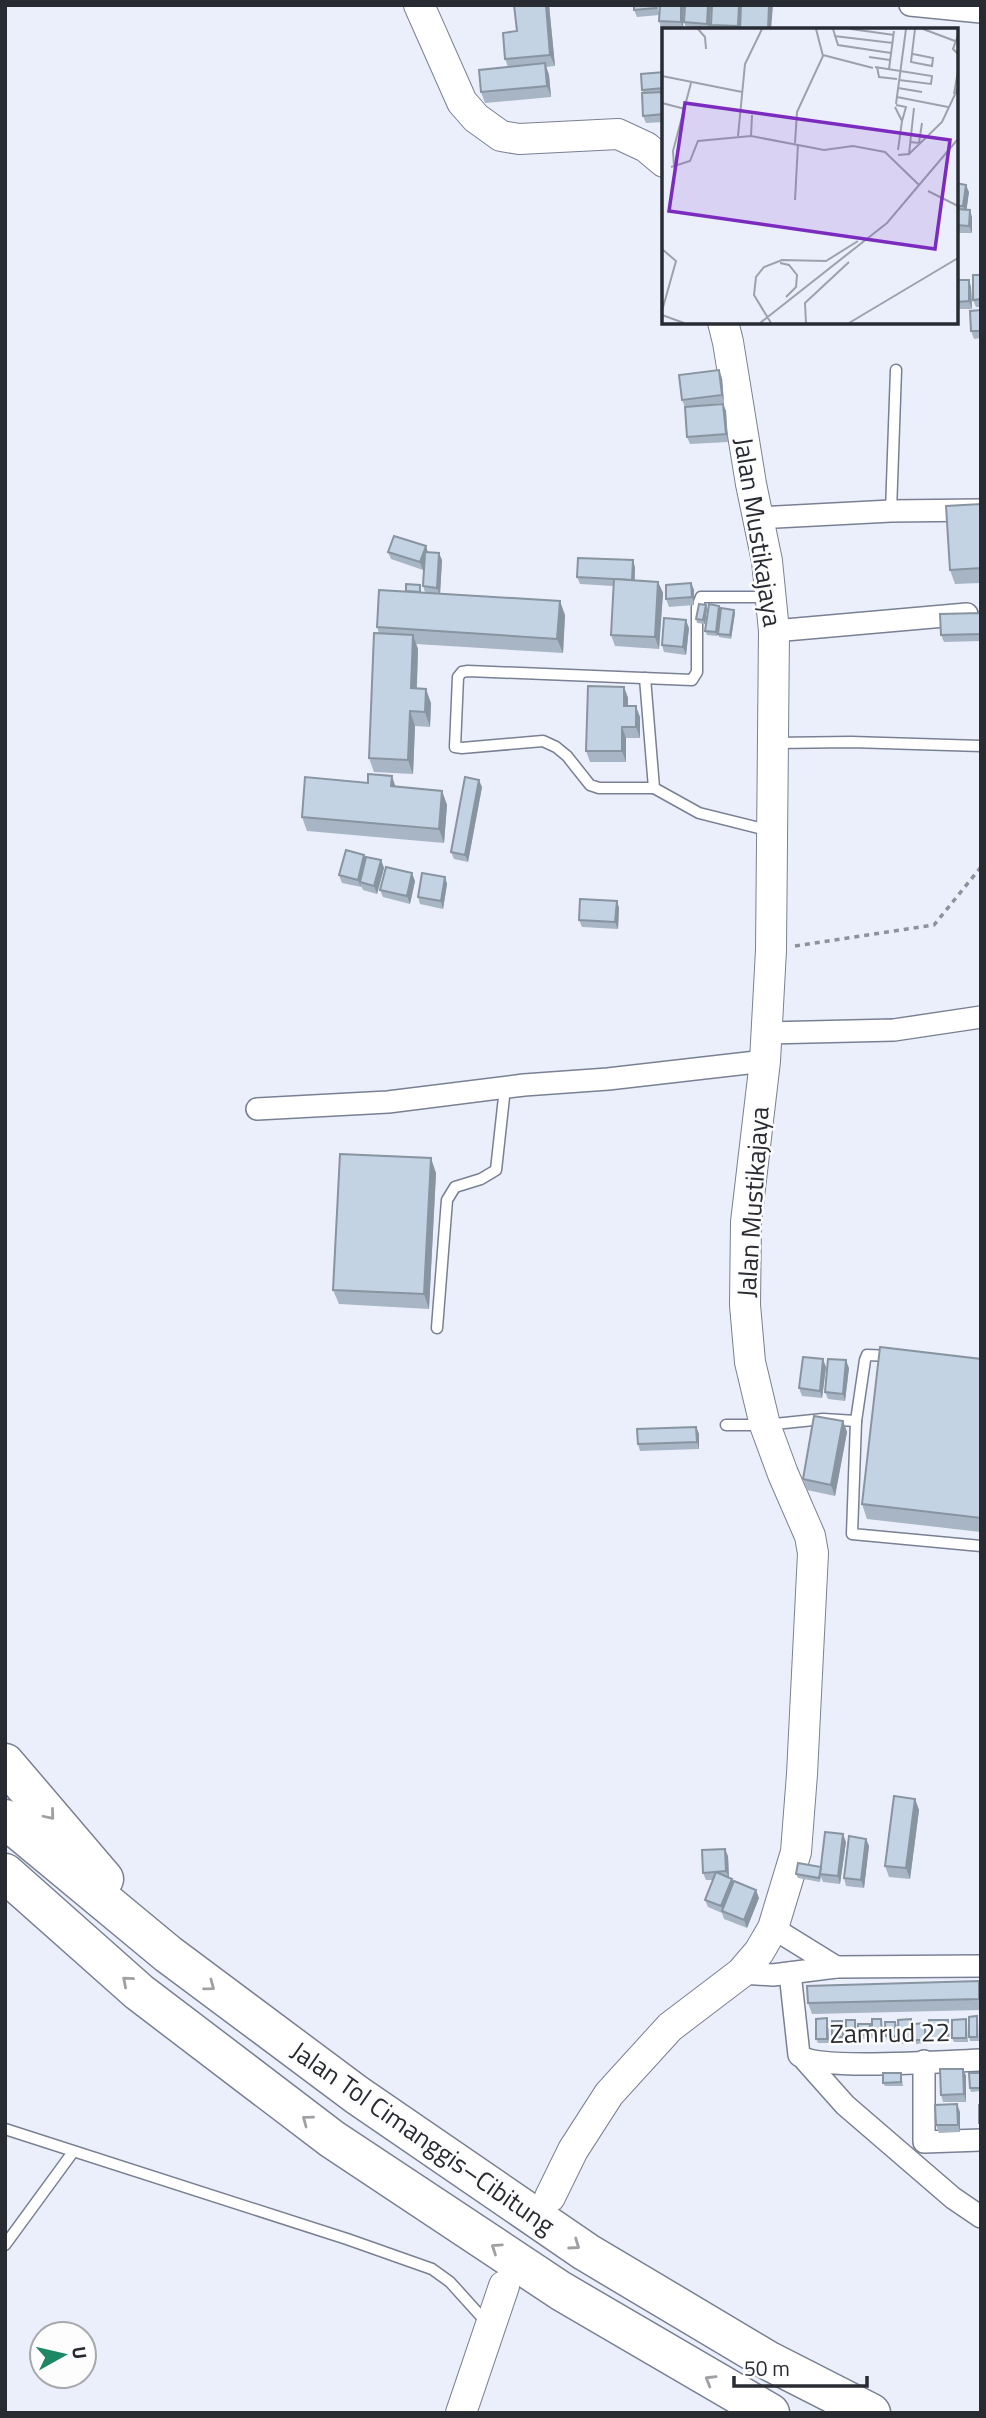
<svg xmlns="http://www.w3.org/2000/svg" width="986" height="2418" viewBox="0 0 986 2418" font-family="'Titillium Web',sans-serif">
  <rect width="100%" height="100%" fill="#ebeffc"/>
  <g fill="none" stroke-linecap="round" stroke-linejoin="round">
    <defs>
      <g id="lane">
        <path d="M 891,511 L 896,370"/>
        <path d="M 645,678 L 654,788 L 699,813 L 771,831"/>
        <path d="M 774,743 L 851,742 L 981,746"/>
        <path d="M 654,788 L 599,788 L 590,785 L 567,756 L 556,747 L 543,741 L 462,748 L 455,747 L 458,677 L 462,672 L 468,671 L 692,680 L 697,672 L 697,607 L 701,597 L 770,597"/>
        <path d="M 437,1328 L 447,1200 L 455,1187 L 481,1179 L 496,1170 L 505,1088"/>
        <path d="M 891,1356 L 867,1355 L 865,1360 L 856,1421 L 852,1534 L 981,1546"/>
        <path d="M 726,1425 L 765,1425 L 823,1419 L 856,1421"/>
        <path d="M 5,2129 L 347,2239 L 432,2269 L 450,2282 L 487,2323"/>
        <path d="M 5,2245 L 73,2152"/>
      </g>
      <g id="street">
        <path d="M 910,5 L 981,12"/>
        <path d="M 759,518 L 891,511 L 981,510"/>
        <path d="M 774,631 L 967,614"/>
        <path d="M 767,1033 L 894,1030 L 981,1017"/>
        <path d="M 257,1109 L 388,1102 L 524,1085 L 608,1079 L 765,1061"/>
        <path d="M 836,1967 L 981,1966"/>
        <path d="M 741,1973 L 773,1975 L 836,1967 L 773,1928"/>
        <path d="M 790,1973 L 799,2055 C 816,2071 950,2061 981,2060"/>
        <path d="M 805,2060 L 845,2105 L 953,2198 L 981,2217"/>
        <path d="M 924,2061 L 924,2142 L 981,2140"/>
      </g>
      <g id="secondary">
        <path d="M 419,5 L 462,102 L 476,118 L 501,136 L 519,139 L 618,134 L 646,147 L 664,162"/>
        <path d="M 550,2197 L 573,2150 L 609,2094 L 670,2027 L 741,1973 L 759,1952 L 773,1928 L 796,1852 L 802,1774 L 813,1553 L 810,1536 L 783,1474 L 765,1425 L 750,1362 L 745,1305 L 746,1222 L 765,1061 L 771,950 L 774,631 L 767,561 L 751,484 L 728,342 L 723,322"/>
        <path d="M 461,2413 L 504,2286"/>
      </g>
      <g id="highway">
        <path d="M 5,1763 L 104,1879"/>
        <path d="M 5,1819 L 168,1954 L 357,2095 L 586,2252 L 769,2361 L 871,2413"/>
        <path d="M 5,1873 L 139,1992 L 332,2139 L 561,2291 L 770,2413"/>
      </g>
    </defs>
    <use href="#lane" stroke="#798093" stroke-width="13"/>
    <use href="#street" stroke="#798093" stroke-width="24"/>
    <use href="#secondary" stroke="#798093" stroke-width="32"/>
    <use href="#highway" stroke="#798093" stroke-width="41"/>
    <path stroke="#8e919c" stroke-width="3.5" stroke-dasharray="5 5" stroke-linecap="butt" d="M 795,946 L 934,925 L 981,867"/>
    <use href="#lane" stroke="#fff" stroke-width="10"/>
    <use href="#street" stroke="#fff" stroke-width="21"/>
    <use href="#secondary" stroke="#fff" stroke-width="30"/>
    <use href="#highway" stroke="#fff" stroke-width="38"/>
  </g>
  <g fill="#a8b5c4">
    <path d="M 549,5 L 555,66 L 546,67 L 549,75 L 551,97 L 485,103 L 481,92 L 508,67 L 505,59 L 517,31 Z"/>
    <path d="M 658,5 L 659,15 L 637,17 L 634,10 Z"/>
    <path d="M 684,5 L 683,29 L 661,28 L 659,21 Z"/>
    <path d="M 711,5 L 710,27 L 712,27 L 711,25 L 712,5 L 771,30 L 687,30 L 684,22 Z"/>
    <path d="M 664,72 L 664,122 L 646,123 L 643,116 L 643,93 L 642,90 Z"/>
    <path d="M 956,183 L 969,192 L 966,210 L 972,217 L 972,233 L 956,233 Z"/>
    <path d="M 981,275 L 981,307 L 976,307 L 973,300 Z"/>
    <path d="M 956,280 L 969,280 L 971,287 L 972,309 L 956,309 Z"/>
    <path d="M 981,310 L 981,338 L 974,339 L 971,331 Z"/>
    <path d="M 722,378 L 724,403 L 703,405 L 723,404 L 726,411 L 728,442 L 690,444 L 687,437 L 685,407 L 682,400 Z"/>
    <path d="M 981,504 L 981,583 L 955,584 L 950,570 Z"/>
    <path d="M 426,546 L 428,552 L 442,560 L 440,593 L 565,615 L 563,653 L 416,644 L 418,649 L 417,689 L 431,703 L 430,727 L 415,726 L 413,774 L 374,772 L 369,758 L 379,633 L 377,627 L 406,591 L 420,585 L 421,592 L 425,592 L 423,586 L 424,567 L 423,570 L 391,559 L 388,552 Z"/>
    <path d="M 633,560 L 635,568 L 635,580 L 658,582 L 663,593 L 659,649 L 615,646 L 611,635 L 613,586 L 580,584 L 577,577 Z"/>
    <path d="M 691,583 L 694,590 L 694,605 L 669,607 L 666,599 Z"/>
    <path d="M 706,605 L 707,609 L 705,624 L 697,623 L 696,619 Z"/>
    <path d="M 719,606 L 717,636 L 707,635 L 705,631 Z"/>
    <path d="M 735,613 L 731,639 L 719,637 L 718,634 Z"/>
    <path d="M 981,613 L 981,641 L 944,642 L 941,635 Z"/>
    <path d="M 689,628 L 686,655 L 664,652 L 662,645 Z"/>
    <path d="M 624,687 L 628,698 L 628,706 L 640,717 L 640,738 L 626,738 L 626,762 L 590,762 L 586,751 Z"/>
    <path d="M 396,787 L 442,791 L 447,805 L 444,843 L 307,831 L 302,817 Z"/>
    <path d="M 482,787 L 468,862 L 454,859 L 451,852 Z"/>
    <path d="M 364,855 L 366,859 L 381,860 L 384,868 L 377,894 L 363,890 L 361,886 L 361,887 L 342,883 L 339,875 Z"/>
    <path d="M 445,877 L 447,884 L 443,909 L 420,904 L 418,897 Z"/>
    <path d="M 415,881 L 410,904 L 383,897 L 380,890 Z"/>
    <path d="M 617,901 L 619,908 L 618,929 L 582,927 L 579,920 Z"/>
    <path d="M 436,1173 L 429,1309 L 339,1304 L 333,1290 Z"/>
    <path d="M 981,1359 L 981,1532 L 867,1519 L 862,1504 Z"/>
    <path d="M 826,1367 L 822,1398 L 802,1396 L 799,1388 Z"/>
    <path d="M 849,1368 L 845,1401 L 828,1399 L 825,1392 Z"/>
    <path d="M 843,1421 L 847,1432 L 835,1496 L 807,1490 L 803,1479 Z"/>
    <path d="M 696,1427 L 699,1434 L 699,1449 L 640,1451 L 638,1444 Z"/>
    <path d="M 915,1799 L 919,1810 L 910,1879 L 889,1877 L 885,1866 Z"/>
    <path d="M 866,1839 L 869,1846 L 864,1888 L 846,1886 L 844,1878 Z"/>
    <path d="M 846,1842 L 840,1884 L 823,1882 L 821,1877 L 820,1882 L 798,1878 L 796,1874 L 821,1867 Z"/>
    <path d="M 728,1856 L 729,1877 L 732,1879 L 733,1883 L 759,1898 L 747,1928 L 724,1919 L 722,1913 L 708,1907 L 705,1900 L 713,1880 L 706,1880 L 703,1873 Z"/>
    <path d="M 979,1981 L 981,1987 L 981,2010 L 812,2014 L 808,2003 Z"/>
    <path d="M 977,2016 L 978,2020 L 979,2041 L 970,2041 L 969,2037 Z"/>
    <path d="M 827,2018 L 828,2022 L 829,2043 L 818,2043 L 816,2039 Z"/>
    <path d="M 911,2019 L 913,2023 L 913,2043 L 900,2044 L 899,2040 Z"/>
    <path d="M 948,2020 L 949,2024 L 950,2043 L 931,2043 L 930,2039 Z"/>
    <path d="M 882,2022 L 883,2041 L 874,2041 L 872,2037 Z"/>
    <path d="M 895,2022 L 897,2026 L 897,2040 L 887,2040 L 886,2036 Z"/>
    <path d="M 967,2023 L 968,2042 L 954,2042 L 952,2038 Z"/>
    <path d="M 856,2024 L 857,2040 L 847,2040 L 846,2037 Z"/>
    <path d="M 870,2024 L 871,2028 L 871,2039 L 859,2039 L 858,2035 Z"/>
    <path d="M 844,2025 L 844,2040 L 834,2041 L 832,2037 Z"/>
    <path d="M 926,2027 L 927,2043 L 916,2044 L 914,2040 Z"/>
    <path d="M 963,2069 L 966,2076 L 966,2102 L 943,2102 L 941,2095 Z"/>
    <path d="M 901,2073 L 903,2086 L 885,2086 L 883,2083 Z"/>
    <path d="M 981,2073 L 981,2091 L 971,2092 L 970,2088 Z"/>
    <path d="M 960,2112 L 960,2132 L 939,2133 L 936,2125 Z"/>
  </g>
  <g fill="#8894a0">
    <path d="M 546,5 L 549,5 L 555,66 L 550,55 Z"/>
    <path d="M 681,5 L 684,5 L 683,29 L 681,22 Z"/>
    <path d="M 708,5 L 711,5 L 710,30 L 707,24 Z"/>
    <path d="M 739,5 L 742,5 L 740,30 L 738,26 Z"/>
    <path d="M 769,5 L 773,5 L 771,30 L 768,30 Z"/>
    <path d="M 545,63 L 549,75 L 551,97 L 547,86 Z"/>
    <path d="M 966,185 L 969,192 L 966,214 L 963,206 Z"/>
    <path d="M 970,210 L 972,217 L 972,233 L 969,226 Z"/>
    <path d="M 969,280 L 971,287 L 972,309 L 969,301 Z"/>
    <path d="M 719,370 L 722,378 L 724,403 L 722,395 Z"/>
    <path d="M 723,404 L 726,411 L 728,442 L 726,434 Z"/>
    <path d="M 426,546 L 428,554 L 423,570 L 420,562 Z"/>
    <path d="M 439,553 L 442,560 L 440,595 L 437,588 Z"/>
    <path d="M 633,560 L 635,568 L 634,587 L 632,580 Z"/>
    <path d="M 658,582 L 663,593 L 659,649 L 655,637 Z"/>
    <path d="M 691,583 L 694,590 L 694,605 L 692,597 Z"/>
    <path d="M 560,601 L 565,615 L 563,653 L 557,639 Z"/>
    <path d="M 706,605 L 707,609 L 705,624 L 703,620 Z"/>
    <path d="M 719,606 L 721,609 L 717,636 L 716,632 Z"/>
    <path d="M 734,610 L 735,613 L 731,639 L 730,635 Z"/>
    <path d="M 686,620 L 689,628 L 686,655 L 683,647 Z"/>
    <path d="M 413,635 L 418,649 L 416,703 L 411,688 Z"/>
    <path d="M 624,687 L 628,698 L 628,717 L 624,706 Z"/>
    <path d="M 426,689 L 431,703 L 430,727 L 425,712 Z"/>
    <path d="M 636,706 L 640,717 L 640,738 L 636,727 Z"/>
    <path d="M 410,711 L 415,726 L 413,774 L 408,760 Z"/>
    <path d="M 622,727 L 626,738 L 626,762 L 622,751 Z"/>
    <path d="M 392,776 L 397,791 L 391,786 Z"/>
    <path d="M 479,780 L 482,787 L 468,862 L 465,855 Z"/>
    <path d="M 442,791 L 447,805 L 444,843 L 439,829 Z"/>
    <path d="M 364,855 L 367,863 L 360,882 L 361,887 L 358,880 Z"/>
    <path d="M 381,860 L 384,868 L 377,894 L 374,886 Z"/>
    <path d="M 412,873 L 415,881 L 410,904 L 407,896 Z"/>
    <path d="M 445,877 L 447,884 L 443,909 L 441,901 Z"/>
    <path d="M 617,901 L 619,908 L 618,929 L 615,922 Z"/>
    <path d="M 431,1158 L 436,1173 L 429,1309 L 424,1294 Z"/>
    <path d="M 823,1359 L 826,1367 L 822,1398 L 820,1391 Z"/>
    <path d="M 846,1360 L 849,1368 L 845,1401 L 843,1394 Z"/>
    <path d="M 843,1421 L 847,1432 L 835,1496 L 831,1485 Z"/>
    <path d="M 696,1427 L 699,1434 L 699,1449 L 697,1442 Z"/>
    <path d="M 915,1799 L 919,1810 L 910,1879 L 906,1868 Z"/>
    <path d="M 843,1834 L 846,1842 L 840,1884 L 838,1876 Z"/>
    <path d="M 866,1839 L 869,1846 L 864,1888 L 861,1880 Z"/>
    <path d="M 725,1849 L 728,1856 L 729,1879 L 726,1871 Z"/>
    <path d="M 732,1879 L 735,1886 L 724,1914 L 721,1906 Z"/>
    <path d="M 756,1890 L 759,1898 L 747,1928 L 744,1920 Z"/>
    <path d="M 979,1981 L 981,1987 L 981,2004 L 979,1999 Z"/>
    <path d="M 827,2018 L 828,2022 L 829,2043 L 827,2039 Z"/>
    <path d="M 911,2019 L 913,2023 L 913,2043 L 912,2040 Z"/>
    <path d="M 963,2069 L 966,2076 L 966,2102 L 964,2094 Z"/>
    <path d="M 957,2104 L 960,2112 L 960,2132 L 958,2125 Z"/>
  </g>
  <g fill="#c3d3e4" stroke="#8894a0" stroke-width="2">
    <path d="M 514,5 L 546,5 L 550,55 L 505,59 L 503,33 L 517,31 Z"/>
    <path d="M 634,5 L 656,5 L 656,8 L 634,10 Z"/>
    <path d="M 660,5 L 681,5 L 681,22 L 659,21 Z"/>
    <path d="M 685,5 L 708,5 L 707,24 L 684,22 Z"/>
    <path d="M 712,5 L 739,5 L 738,26 L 711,25 Z"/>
    <path d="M 741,5 L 769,5 L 768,30 L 740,29 Z"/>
    <path d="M 694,27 L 731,28 L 731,30 L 694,30 Z"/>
    <path d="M 545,63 L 547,86 L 481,92 L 479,70 Z"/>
    <path d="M 664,72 L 664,88 L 642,90 L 641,74 Z"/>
    <path d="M 664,92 L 664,114 L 643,116 L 642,93 Z"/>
    <path d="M 956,183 L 966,185 L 963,206 L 956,206 Z"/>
    <path d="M 956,209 L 970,210 L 969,226 L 956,225 Z"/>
    <path d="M 973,275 L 981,275 L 981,299 L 973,300 Z"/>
    <path d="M 956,280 L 969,280 L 969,301 L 956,302 Z"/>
    <path d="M 981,310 L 981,331 L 971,331 L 970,311 Z"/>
    <path d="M 719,370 L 722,395 L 682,400 L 679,375 Z"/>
    <path d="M 723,404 L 726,434 L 687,437 L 685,407 Z"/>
    <path d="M 981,504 L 981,568 L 950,570 L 946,506 Z"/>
    <path d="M 394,536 L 426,546 L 420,562 L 388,552 Z"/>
    <path d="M 425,552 L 439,553 L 437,588 L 423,586 Z"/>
    <path d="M 578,558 L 633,560 L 632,580 L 577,577 Z"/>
    <path d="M 614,579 L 658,582 L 655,637 L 611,635 Z"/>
    <path d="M 691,583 L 692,597 L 666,599 L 666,585 Z"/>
    <path d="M 406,584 L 420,585 L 420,592 L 406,591 Z"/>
    <path d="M 379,590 L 560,601 L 557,639 L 377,627 Z"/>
    <path d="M 699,604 L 706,605 L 703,620 L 696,619 Z"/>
    <path d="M 709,604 L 719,606 L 716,632 L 705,631 Z"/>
    <path d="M 721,608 L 734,610 L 730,635 L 718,634 Z"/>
    <path d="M 981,613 L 981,634 L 941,635 L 940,614 Z"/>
    <path d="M 664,618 L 686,620 L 683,647 L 662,645 Z"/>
    <path d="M 374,633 L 413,635 L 411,688 L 426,689 L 425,712 L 410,711 L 408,760 L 369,758 Z"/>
    <path d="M 588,686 L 624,687 L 624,706 L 636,706 L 636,727 L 622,727 L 622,751 L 586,751 Z"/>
    <path d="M 368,774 L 392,776 L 391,786 L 442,791 L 439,829 L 302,817 L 305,777 L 368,783 Z"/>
    <path d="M 465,777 L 479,780 L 465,855 L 451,852 Z"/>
    <path d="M 346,850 L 364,855 L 358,880 L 339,875 Z"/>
    <path d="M 366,857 L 381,860 L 374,886 L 360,882 Z"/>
    <path d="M 386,867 L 412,873 L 407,896 L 380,890 Z"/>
    <path d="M 422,873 L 445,877 L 441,901 L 418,897 Z"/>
    <path d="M 580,899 L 617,901 L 615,922 L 579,920 Z"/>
    <path d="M 340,1154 L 431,1158 L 424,1294 L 333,1290 Z"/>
    <path d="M 880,1347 L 981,1359 L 981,1518 L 862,1504 Z"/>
    <path d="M 803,1357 L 823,1359 L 820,1391 L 799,1388 Z"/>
    <path d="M 828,1359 L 846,1360 L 843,1394 L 825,1392 Z"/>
    <path d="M 814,1416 L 843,1421 L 831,1485 L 803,1479 Z"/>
    <path d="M 696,1427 L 697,1442 L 638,1444 L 637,1429 Z"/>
    <path d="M 894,1796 L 915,1799 L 906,1868 L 885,1866 Z"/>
    <path d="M 825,1832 L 843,1834 L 838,1876 L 820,1874 Z"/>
    <path d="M 849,1836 L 866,1839 L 861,1880 L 844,1878 Z"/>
    <path d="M 725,1849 L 726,1871 L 703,1873 L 702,1850 Z"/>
    <path d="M 798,1863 L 821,1867 L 819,1878 L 796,1874 Z"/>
    <path d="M 716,1872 L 732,1879 L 721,1906 L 705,1900 Z"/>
    <path d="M 734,1881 L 756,1890 L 744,1920 L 722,1911 Z"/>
    <path d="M 979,1981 L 979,1999 L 808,2003 L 807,1986 Z"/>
    <path d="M 977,2016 L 977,2037 L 969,2037 L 969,2017 Z"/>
    <path d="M 827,2018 L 827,2039 L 816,2039 L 816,2019 Z"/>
    <path d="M 872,2019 L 881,2019 L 882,2037 L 872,2037 Z"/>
    <path d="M 911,2019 L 912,2040 L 899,2040 L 898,2020 Z"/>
    <path d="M 966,2019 L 966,2038 L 952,2038 L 952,2020 Z"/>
    <path d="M 846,2020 L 855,2020 L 855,2036 L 846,2037 Z"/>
    <path d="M 929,2020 L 948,2020 L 948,2039 L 930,2039 Z"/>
    <path d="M 832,2021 L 842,2021 L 843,2037 L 832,2037 Z"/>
    <path d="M 885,2022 L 895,2022 L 896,2036 L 886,2036 Z"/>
    <path d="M 925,2023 L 925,2040 L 914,2040 L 914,2024 Z"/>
    <rect x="858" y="2024" width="12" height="11"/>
    <path d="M 940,2069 L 963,2069 L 964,2094 L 941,2095 Z"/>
    <path d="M 883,2073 L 901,2073 L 901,2082 L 883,2083 Z"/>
    <path d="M 969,2073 L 981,2073 L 981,2088 L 970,2088 Z"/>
    <path d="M 957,2104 L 958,2125 L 936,2125 L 935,2105 Z"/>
    <rect x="979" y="2105" width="2" height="18"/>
  </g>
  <defs><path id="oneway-chevron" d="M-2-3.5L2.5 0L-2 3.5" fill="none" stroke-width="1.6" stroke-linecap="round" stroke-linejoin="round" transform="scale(1.75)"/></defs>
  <g stroke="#9fa0a3">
    <use href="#oneway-chevron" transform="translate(50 1815) rotate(50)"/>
    <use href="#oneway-chevron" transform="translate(127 1981) rotate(-139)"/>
    <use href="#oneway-chevron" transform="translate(210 1986) rotate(37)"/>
    <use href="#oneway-chevron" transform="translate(307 2120) rotate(-143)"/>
    <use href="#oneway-chevron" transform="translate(575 2245) rotate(35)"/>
    <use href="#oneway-chevron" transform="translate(496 2248) rotate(-146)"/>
    <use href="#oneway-chevron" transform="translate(710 2380) rotate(-149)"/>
  </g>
  <g text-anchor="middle" stroke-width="5" stroke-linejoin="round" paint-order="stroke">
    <g font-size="26" fill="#292b33" stroke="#fdfdfd">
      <text transform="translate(758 532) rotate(81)" y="9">Jalan Mustikajaya</text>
      <text transform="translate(753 1202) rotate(-86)" y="9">Jalan Mustikajaya</text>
      <text transform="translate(890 2033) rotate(-1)" y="9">Zamrud 22</text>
      <text transform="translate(423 2138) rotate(35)" y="9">Jalan Tol Cimanggis–Cibitung</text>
    </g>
  </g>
  <g transform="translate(662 28)">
    <rect width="296" height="296" fill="#ebeffc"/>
    <path fill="none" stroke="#9da1ac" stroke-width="2" d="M 36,1 L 43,9 L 44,21M 171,1 L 176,17 L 229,25M 189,1 L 232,7M 261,1 L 293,13M 296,7 L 291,21 L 296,26M 172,8 L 231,15M 251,26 L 271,30 L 270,38 L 249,34 L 253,1M 161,27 L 211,40M 207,29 L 228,32M 213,39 L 270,48 L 269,56 L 237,52M 215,39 L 217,49 L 235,51M 227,41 L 232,3M 0,48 L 80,64M 236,60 L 260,64M 292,66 L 296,43M 235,69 L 286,79M 0,75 L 23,81M 234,76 L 244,1M 234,77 L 244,79 L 240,93M 233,79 L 240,93 L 236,122M 76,108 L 83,36 L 100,1M 89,108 L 90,87M 248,114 L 257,115 L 260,95M 133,115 L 135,84 L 161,28 L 154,1M 236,127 L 247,126 L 252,80M 246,127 L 280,94 L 296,60M 12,138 L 11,123 L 29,55M 9,139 L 28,133 L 36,113 L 89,108 L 162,122 L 191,118 L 223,124 L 257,157M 266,163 L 296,178M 133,172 L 136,116M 0,221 L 14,233 L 0,283M 118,235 L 127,237 L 135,247 L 134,259 L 124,269M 0,287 L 22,295M 98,295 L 225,195 L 296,111M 109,295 L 92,267 L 94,249 L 102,239 L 120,232 L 164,233 L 196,213M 144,295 L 143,275 L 187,234M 187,295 L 296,230"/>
    <path fill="#7b2cbf" fill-opacity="0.15" stroke="#7b2cbf" stroke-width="3.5" d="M 23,75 L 288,112 L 273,221 L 7,183 Z"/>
    <rect width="296" height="296" fill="none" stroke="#292b33" stroke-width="3.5"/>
  </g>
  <rect width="986" height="2418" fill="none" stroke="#292b33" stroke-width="14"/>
  <g transform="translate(63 2355) rotate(82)"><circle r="33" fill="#fdfdfd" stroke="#a8a9ac" stroke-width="2"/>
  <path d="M0-5L12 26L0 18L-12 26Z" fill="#1e8865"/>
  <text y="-10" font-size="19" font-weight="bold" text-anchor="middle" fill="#292b33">U</text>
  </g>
  <path d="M734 2376v10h133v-10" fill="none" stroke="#292b33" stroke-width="3.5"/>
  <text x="744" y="2376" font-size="21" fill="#292b33" stroke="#fdfdfd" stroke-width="5" paint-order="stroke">50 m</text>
</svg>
